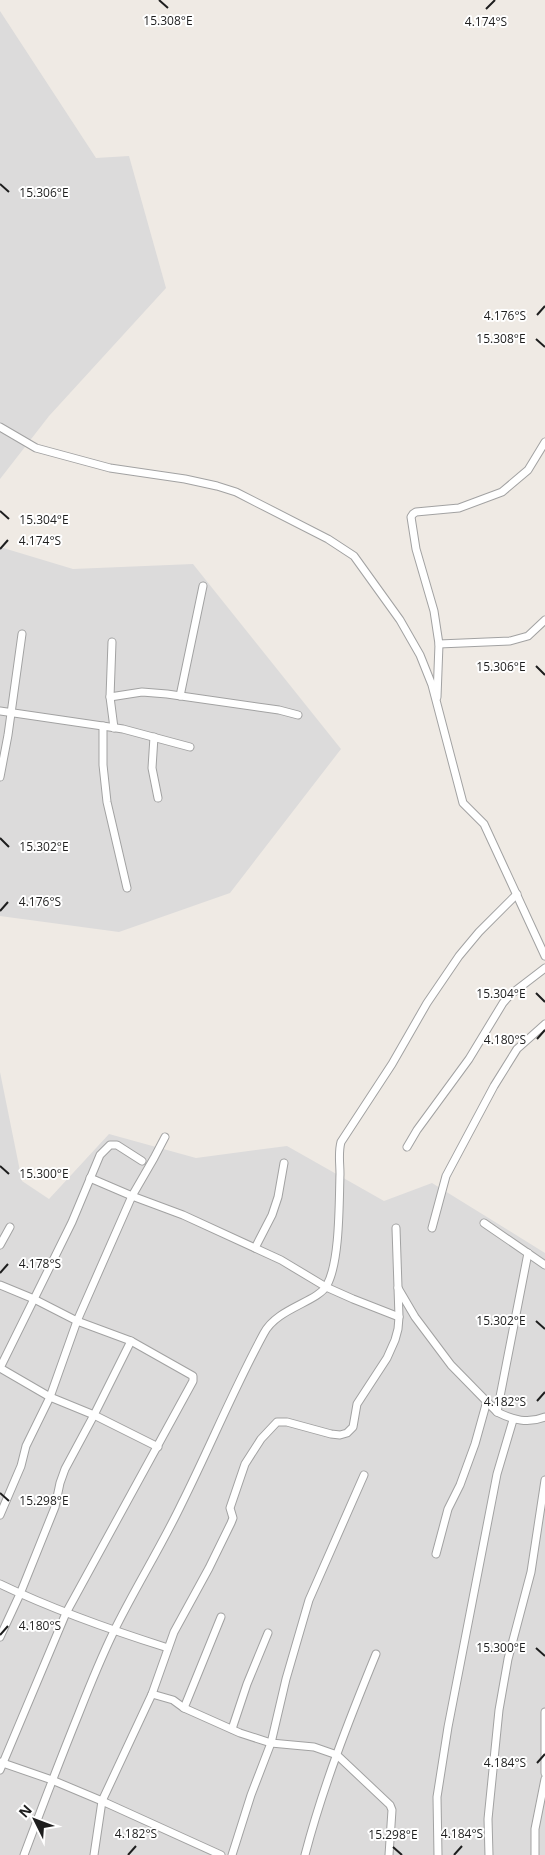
<svg xmlns="http://www.w3.org/2000/svg" width="545" height="1855" viewBox="0 0 545 1855" font-family="'Open Sans',sans-serif">
  <rect width="100%" height="100%" fill="#efeae4"/>
  <g fill="#dcdbdb">
    <path d="M 0,11 L 96,158 L 129,156 L 166,288 L 49,416 L 0,479 Z"/>
    <path d="M 0,547 L 73,569 L 193,564 L 341,749 L 230,893 L 119,932 L 0,916 Z"/>
    <path d="M 0,1072 L 22,1181 L 49,1199 L 109,1134 L 196,1158 L 287,1146 L 384,1201 L 432,1183 L 545,1253 L 545,1855 L 0,1855 Z"/>
  </g>
  <g fill="none" stroke-linecap="round" stroke-linejoin="round">
    <defs>
      <g id="street">
        <path d="M 0,427 L 36,448 L 110,468 L 185,479 L 217,486 L 236,492 L 328,539 L 354,556 L 400,620 L 420,655 L 432,685 L 463,803 L 484,824 L 545,956"/>
        <path d="M 112,642 L 110,697 L 114,728"/>
        <path d="M 439,644 L 510,641 L 528,636 L 545,620"/>
        <path d="M 180,696 L 203,586"/>
        <path d="M 110,697 L 142,692 L 167,694 L 279,710 L 298,715"/>
        <path d="M 437,697 L 439,644 L 434,611 L 416,549 L 411,517 L 413,514 L 416,512 L 459,508 L 502,492 L 528,470 L 545,442"/>
        <path d="M 0,711 L 123,729 L 190,747"/>
        <path d="M 103,726 L 103,765 L 107,802 L 127,888"/>
        <path d="M 154,737 L 152,768 L 158,798"/>
        <path d="M 0,777 L 8,735 L 22,634"/>
        <path d="M 407,1147 L 417,1130 L 469,1059 L 503,1003 L 510,995 L 545,968"/>
        <path d="M 90,1178 L 132,1196 L 183,1215 L 281,1260 L 326,1287 L 353,1299 L 399,1317"/>
        <path d="M 484,1223 L 545,1265"/>
        <path d="M 432,1228 L 446,1176 L 494,1086 L 517,1049 L 545,1024"/>
        <path d="M 0,1245 L 10,1227"/>
        <path d="M 255,1248 L 272,1215 L 278,1197 L 284,1163"/>
        <path d="M 528,1253 L 497,1412 C 513,1420 528,1424 545,1417"/>
        <path d="M 0,1285 L 34,1299 L 77,1321 L 131,1341 L 193,1376 L 193,1381 L 66,1613 L 0,1770"/>
        <path d="M 398,1288 L 415,1317 L 451,1365 L 497,1412"/>
        <path d="M 0,1368 L 72,1222 L 100,1155 L 110,1145 L 117,1145 L 142,1161"/>
        <path d="M 0,1368 L 50,1397 L 94,1415 L 158,1447"/>
        <path d="M 0,1515 L 21,1466 L 26,1446 L 50,1397 L 77,1321 L 132,1196 L 154,1158 L 165,1137"/>
        <path d="M 436,1554 L 448,1509 L 460,1485 L 475,1444 L 487,1401"/>
        <path d="M 0,1584 C 54,1610 111,1630 168,1648"/>
        <path d="M 0,1637 L 20,1594 L 55,1507 L 60,1483 L 65,1469 L 94,1415 L 131,1341"/>
        <path d="M 152,1694 L 173,1700 L 184,1708 L 240,1733 L 271,1743 L 314,1747 L 337,1755 L 390,1805 L 392,1810 L 389,1855"/>
        <path d="M 184,1708 L 221,1617"/>
        <path d="M 545,1712 L 545,1773"/>
        <path d="M 232,1729 L 247,1684 L 268,1633"/>
        <path d="M 0,1762 L 52,1780 L 102,1801 L 221,1855"/>
        <path d="M 24,1855 C 42,1807 60,1760 79,1713 C 90,1685 101,1658 114,1631 C 135,1588 161,1547 182,1503 C 210,1447 234,1388 264,1333 C 277,1308 318,1302 327,1285 C 340,1261 339,1203 340,1174 C 340,1163 338,1153 341,1142 L 392,1064 L 427,1003 L 459,956 L 479,932 L 517,894"/>
        <path d="M 94,1855 L 102,1801 L 152,1694 L 174,1632 L 209,1568 L 231,1523 L 233,1518 L 230,1508 L 245,1464 L 261,1439 L 277,1422 L 287,1422 L 331,1434 L 340,1435 L 347,1433 L 353,1427 L 357,1404 L 387,1358 L 395,1340 L 398,1329 L 399,1317 L 396,1228"/>
        <path d="M 232,1855 L 251,1795 L 271,1743 L 286,1679 L 309,1600 L 364,1475"/>
        <path d="M 305,1855 C 323,1786 349,1720 376,1654"/>
        <path d="M 438,1855 L 437,1797 L 448,1727 L 497,1474 L 513,1420"/>
        <path d="M 489,1855 L 488,1819 L 499,1710 L 508,1659 L 531,1572 L 545,1480"/>
        <path d="M 535,1855 L 535,1829 L 545,1779"/>
      </g>
    </defs>
    <use href="#street" stroke="#a2a2a2" stroke-width="9"/>
    <use href="#street" stroke="#fff" stroke-width="7"/>
  </g>
  <path fill="none" stroke="#1e1e1e" stroke-width="2" d="M 159,0 L 168,8M 486,9 L 495,0M 0,184 L 9,192M 537,315 L 545,306M 536,339 L 545,347M 0,511 L 9,519M 0,549 L 8,540M 536,666 L 545,675M 0,838 L 9,847M 0,911 L 8,902M 536,993 L 545,1002M 537,1039 L 545,1030M 0,1166 L 9,1174M 0,1273 L 8,1264M 536,1321 L 545,1329M 537,1401 L 545,1392M 0,1493 L 9,1501M 0,1635 L 8,1626M 536,1648 L 545,1656M 537,1763 L 545,1754M 393,1847 L 402,1855M 128,1855 L 136,1846M 454,1855 L 462,1846"/>
  <g font-size="12" text-anchor="middle" fill="#1e1e1e" stroke="#fff" stroke-width="4" stroke-linejoin="round" paint-order="stroke">
    <text x="168" y="25">15.308°E</text>
    <text x="486" y="26">4.174°S</text>
    <text x="44" y="197">15.306°E</text>
    <text x="505" y="320">4.176°S</text>
    <text x="501" y="343">15.308°E</text>
    <text x="44" y="524">15.304°E</text>
    <text x="40" y="545">4.174°S</text>
    <text x="501" y="671">15.306°E</text>
    <text x="44" y="851">15.302°E</text>
    <text x="40" y="906">4.176°S</text>
    <text x="501" y="998">15.304°E</text>
    <text x="505" y="1044">4.180°S</text>
    <text x="44" y="1178">15.300°E</text>
    <text x="40" y="1268">4.178°S</text>
    <text x="501" y="1325">15.302°E</text>
    <text x="505" y="1406">4.182°S</text>
    <text x="44" y="1505">15.298°E</text>
    <text x="40" y="1630">4.180°S</text>
    <text x="501" y="1652">15.300°E</text>
    <text x="505" y="1767">4.184°S</text>
    <text x="136" y="1838">4.182°S</text>
    <text x="462" y="1838">4.184°S</text>
    <text x="393" y="1839">15.298°E</text>
  </g>
  <g transform="translate(35 1820) rotate(312)" stroke="#ffffff" stroke-width="4" paint-order="stroke">
  <path d="M0-4L9 19L0 12L-9 19Z" fill="#1e1e1e"/>
  <text y="-8" font-size="14" font-weight="bold" text-anchor="middle" fill="#1e1e1e">N</text>
  </g>
</svg>
